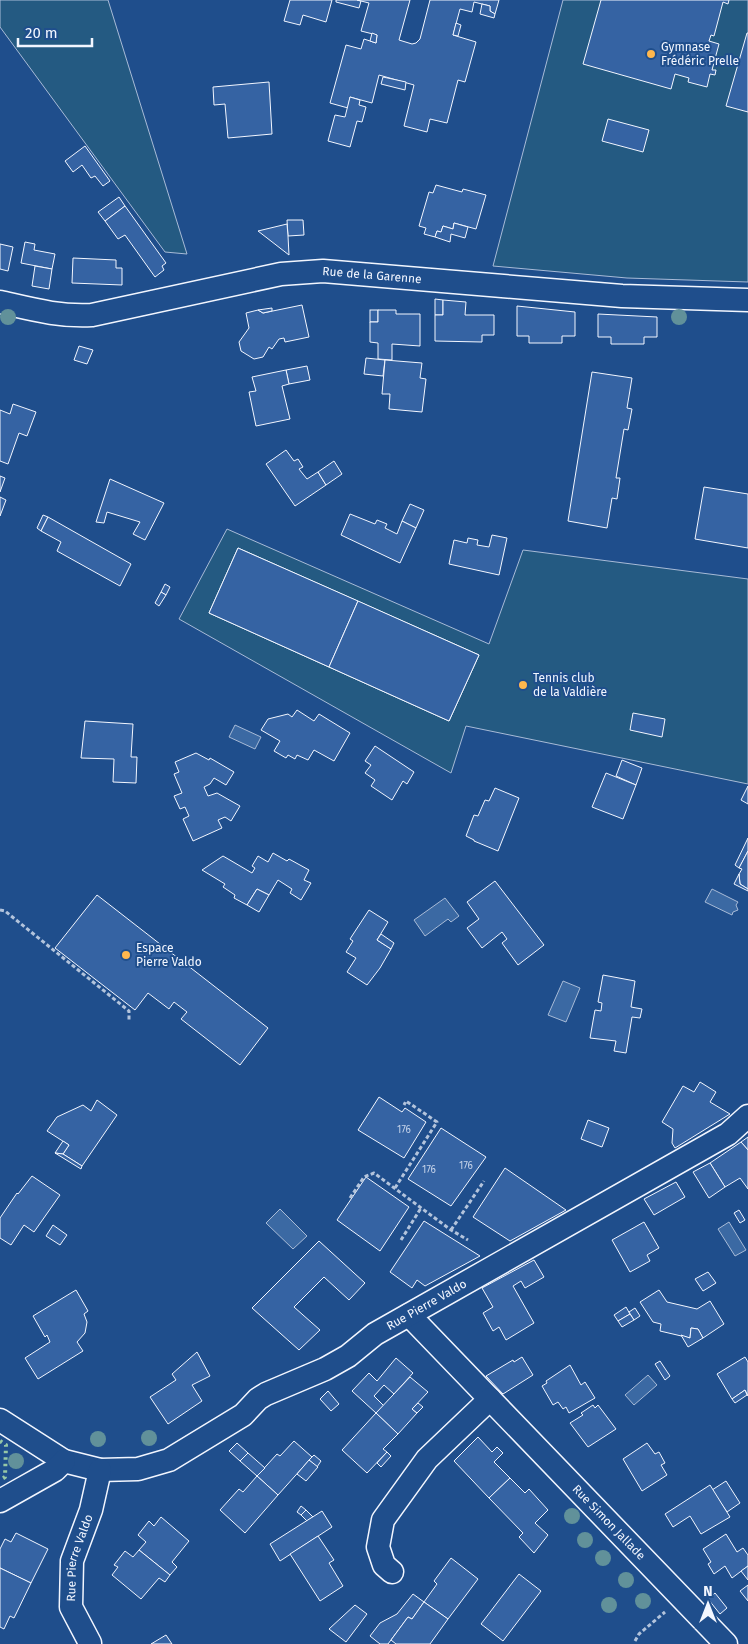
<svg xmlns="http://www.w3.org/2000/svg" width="748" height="1644" viewBox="0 0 748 1644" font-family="'Fira Sans',sans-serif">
  <rect width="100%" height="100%" fill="#1f4e8c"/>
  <g fill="#245a82" stroke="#a8bbd7">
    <path d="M 0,0 L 108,0 L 187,254 L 165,252 L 0,27 Z"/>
    <path d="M 563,0 L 748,0 L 748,282 L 627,278 L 493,266 Z"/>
    <path d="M 227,529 L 489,644 L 523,550 L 748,579 L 748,784 L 466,726 L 451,773 L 179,619 Z"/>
  </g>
  <g fill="#3b69a3" stroke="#a8bbd7">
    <path d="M 235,725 L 261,737 L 255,749 L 229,737 Z"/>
    <path d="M 712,889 L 738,902 L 736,905 L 738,910 L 733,912 L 732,915 L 705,902 Z"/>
    <path d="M 445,898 L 459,916 L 451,922 L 448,919 L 425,936 L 414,920 Z"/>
    <path d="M 563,981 L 580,988 L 566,1022 L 548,1015 Z"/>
    <path d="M 280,1209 L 307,1236 L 293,1249 L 266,1223 Z"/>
    <path d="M 729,1222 L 746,1250 L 735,1256 L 718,1229 Z"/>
    <path d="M 648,1375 L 657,1385 L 634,1405 L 625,1395 Z"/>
  </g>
  <g fill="#3563a3" stroke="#f2f6ff">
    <path d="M 290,0 L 332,0 L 326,22 L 303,15 L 300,25 L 284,21 Z"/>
    <path d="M 336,0 L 357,0 L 361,1 L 359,8 L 336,2 Z"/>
    <path d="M 357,0 L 410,0 L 399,40 L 412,44 L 416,43 L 420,39 L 430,0 L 499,0 L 495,14 L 490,11 L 490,6 L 474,2 L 472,12 L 460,9 L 453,35 L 476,42 L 465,82 L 458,80 L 447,123 L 430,119 L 427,132 L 404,126 L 414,85 L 379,75 L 372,103 L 350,97 L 348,108 L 330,103 L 346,45 L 361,49 L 364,39 L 376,43 L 377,35 L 361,31 L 369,3 Z"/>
    <path d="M 601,0 L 729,0 L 728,4 L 723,2 L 714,36 L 711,35 L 709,41 L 719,44 L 712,70 L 716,70 L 715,75 L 710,74 L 707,87 L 688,82 L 689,78 L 675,74 L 671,89 L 583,64 Z"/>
    <path d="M 482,4 L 490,6 L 490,11 L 495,14 L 494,18 L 480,14 Z"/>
    <path d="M 456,23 L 461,25 L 458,36 L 453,35 Z"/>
    <path d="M 372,33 L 377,35 L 376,43 L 370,41 Z"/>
    <path d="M 747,33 L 748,33 L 748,112 L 726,106 Z"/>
    <path d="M 383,77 L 406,82 L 405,90 L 381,84 Z"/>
    <path d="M 269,82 L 272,134 L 228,138 L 225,104 L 214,105 L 213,87 Z"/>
    <path d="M 350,97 L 360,100 L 359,105 L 366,107 L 362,122 L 357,121 L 350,147 L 328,141 L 335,115 L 345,117 Z"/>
    <path d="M 608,119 L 649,130 L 643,152 L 602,141 Z"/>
    <path d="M 85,146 L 110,181 L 103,186 L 95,176 L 91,178 L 82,165 L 73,172 L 65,161 Z"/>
    <path d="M 436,185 L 462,192 L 463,189 L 486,195 L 476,229 L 454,223 L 453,229 L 443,226 L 441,232 L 437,231 L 435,237 L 424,234 L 426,228 L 419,226 L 429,192 L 433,193 Z"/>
    <path d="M 119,197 L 125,206 L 105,221 L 98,212 Z"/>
    <path d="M 125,206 L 166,263 L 162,266 L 164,270 L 155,277 L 125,235 L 118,239 L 105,221 Z"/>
    <path d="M 287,220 L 303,220 L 304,235 L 288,236 Z"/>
    <path d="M 454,223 L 468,227 L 465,238 L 451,234 L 450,242 L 435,237 L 437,231 L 441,232 L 443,226 L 453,229 Z"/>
    <path d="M 287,224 L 288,236 L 289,255 L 258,231 Z"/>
    <path d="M 25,242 L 35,244 L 34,250 L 55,254 L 52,269 L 21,263 Z"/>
    <path d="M 0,244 L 13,247 L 8,271 L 0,269 Z"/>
    <path d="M 73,258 L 116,260 L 116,268 L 122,268 L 122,285 L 72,283 Z"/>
    <path d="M 35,266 L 52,269 L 49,289 L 32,286 Z"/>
    <path d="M 435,299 L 443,300 L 443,315 L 435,315 Z"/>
    <path d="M 443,300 L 466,302 L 465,315 L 494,315 L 494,335 L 482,335 L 482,342 L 435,341 L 435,315 L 443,315 Z"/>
    <path d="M 302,305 L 309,337 L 285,342 L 284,338 L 279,339 L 272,349 L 269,347 L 263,357 L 254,359 L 241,351 L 239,342 L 249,328 L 246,313 L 258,310 L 263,313 Z"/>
    <path d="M 517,306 L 575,312 L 575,336 L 562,336 L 562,343 L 529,343 L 529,336 L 517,336 Z"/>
    <path d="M 272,308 L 272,311 L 263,313 L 258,310 Z"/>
    <rect x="370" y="310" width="8" height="12"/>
    <path d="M 378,310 L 396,310 L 396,314 L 420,314 L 420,346 L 392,344 L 392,360 L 378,359 L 378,343 L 370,342 L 370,322 L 378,322 Z"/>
    <path d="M 598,314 L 657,317 L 657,337 L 644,337 L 644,344 L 611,344 L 611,337 L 598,337 Z"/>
    <path d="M 79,346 L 93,350 L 87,364 L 74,360 Z"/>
    <path d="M 366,358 L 385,360 L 383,376 L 364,374 Z"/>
    <path d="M 385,360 L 422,363 L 420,378 L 426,379 L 422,412 L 389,409 L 390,394 L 382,394 Z"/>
    <path d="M 307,366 L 310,380 L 289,384 L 286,370 Z"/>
    <path d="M 286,370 L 289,384 L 282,386 L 290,419 L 256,426 L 249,392 L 256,391 L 252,377 Z"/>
    <path d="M 592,372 L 632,378 L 627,408 L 632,409 L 628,430 L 624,429 L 616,478 L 620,478 L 617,499 L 612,498 L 607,528 L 568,521 Z"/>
    <path d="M 13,404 L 36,412 L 27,436 L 19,433 L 8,464 L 0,461 L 0,410 L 10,414 Z"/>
    <path d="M 286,450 L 294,461 L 298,459 L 303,467 L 299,469 L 307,479 L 318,472 L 326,485 L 295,506 L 266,464 Z"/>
    <path d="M 334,461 L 342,474 L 326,485 L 318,472 Z"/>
    <path d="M 0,476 L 5,478 L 0,492 Z"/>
    <path d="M 110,479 L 164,503 L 145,540 L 133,534 L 140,522 L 107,512 L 104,523 L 96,522 Z"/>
    <path d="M 704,487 L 748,494 L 748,548 L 695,539 Z"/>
    <path d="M 0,497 L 6,500 L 0,516 Z"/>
    <path d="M 410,504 L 424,510 L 416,528 L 402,521 Z"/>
    <path d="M 350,514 L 375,524 L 377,520 L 387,524 L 385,528 L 397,534 L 402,521 L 416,528 L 400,563 L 341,535 Z"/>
    <path d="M 43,515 L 48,517 L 41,531 L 37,528 Z"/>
    <path d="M 48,517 L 131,564 L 120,586 L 57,551 L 61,542 L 41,531 Z"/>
    <path d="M 492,535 L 507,538 L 499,575 L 449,564 L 454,540 L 467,543 L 468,538 L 478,540 L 477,545 L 489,547 Z"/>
    <path d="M 238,548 L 479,655 L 449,721 L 209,613 Z"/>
    <path d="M 238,548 L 358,601 L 329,667 L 209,613 Z"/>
    <path d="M 165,584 L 170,587 L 166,595 L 161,592 Z"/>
    <path d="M 161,592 L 166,595 L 159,606 L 155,603 Z"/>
    <path d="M 358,601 L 479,655 L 449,721 L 329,667 Z"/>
    <path d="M 297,710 L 314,721 L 319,714 L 350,733 L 334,761 L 314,750 L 308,760 L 297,755 L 295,759 L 288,755 L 286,758 L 274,751 L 280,741 L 261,730 L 268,719 L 288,714 L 292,717 Z"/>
    <path d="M 633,713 L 665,719 L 662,737 L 630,730 Z"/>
    <path d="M 85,721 L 133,724 L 131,757 L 137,757 L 136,783 L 113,782 L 114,759 L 81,758 Z"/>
    <path d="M 375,746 L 414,772 L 407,784 L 403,781 L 392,800 L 371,786 L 375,780 L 365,773 L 371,765 L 365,761 Z"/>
    <path d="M 196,753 L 209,760 L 210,758 L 234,772 L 226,785 L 214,778 L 210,784 L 204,787 L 208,796 L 217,793 L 240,806 L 231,821 L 225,817 L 218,820 L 222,828 L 193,841 L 183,819 L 189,816 L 185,807 L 180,809 L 174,796 L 182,793 L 174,774 L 179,772 L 175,762 Z"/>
    <path d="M 622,760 L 642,768 L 636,785 L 616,776 Z"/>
    <path d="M 606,773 L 636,785 L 623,819 L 592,807 Z"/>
    <path d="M 748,786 L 748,804 L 741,800 Z"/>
    <path d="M 495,788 L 519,798 L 498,851 L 474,841 L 474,840 L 466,836 L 474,815 L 478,816 L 485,800 L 489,801 Z"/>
    <path d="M 748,838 L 748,851 L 739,868 L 735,865 Z"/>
    <path d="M 748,851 L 748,889 L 740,884 L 739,874 L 742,869 L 739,868 Z"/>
    <path d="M 273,853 L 287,861 L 289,859 L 309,870 L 304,880 L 311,883 L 301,900 L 290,893 L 292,889 L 278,880 L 269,895 L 257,889 L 247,905 L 234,898 L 235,895 L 223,887 L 225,884 L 202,870 L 223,856 L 252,873 L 255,868 L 252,866 L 258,856 L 268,862 Z"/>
    <path d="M 739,874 L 740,884 L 748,889 L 748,891 L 734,884 Z"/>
    <path d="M 495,881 L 544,945 L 518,965 L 502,943 L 507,939 L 502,932 L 482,948 L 467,928 L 479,919 L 467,902 Z"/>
    <path d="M 257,889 L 269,895 L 259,912 L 247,905 Z"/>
    <path d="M 97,895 L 268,1028 L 240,1065 L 181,1019 L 187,1012 L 174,1002 L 169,1009 L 148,993 L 135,1010 L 55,948 Z"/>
    <path d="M 369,910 L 388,922 L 377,940 L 391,949 L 380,968 L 367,985 L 347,972 L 356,958 L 346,952 L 353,941 L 350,939 Z"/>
    <path d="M 381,934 L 394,943 L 391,949 L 377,940 Z"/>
    <path d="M 603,975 L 635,981 L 631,1007 L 642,1009 L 640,1018 L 632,1017 L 626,1053 L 614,1051 L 616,1041 L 590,1038 L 595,1010 L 601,1011 L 602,1003 L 598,1002 Z"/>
    <path d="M 700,1082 L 716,1092 L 710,1102 L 730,1114 L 675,1148 L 672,1143 L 673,1129 L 662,1122 L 683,1086 L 694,1092 Z"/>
    <path d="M 379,1097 L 402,1112 L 405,1108 L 426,1122 L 404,1158 L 358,1130 Z"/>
    <path d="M 97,1100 L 117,1115 L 82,1166 L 63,1154 L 69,1145 L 47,1131 L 57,1117 L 83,1105 L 91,1111 Z"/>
    <path d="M 588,1120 L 609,1128 L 602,1147 L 581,1139 Z"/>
    <path d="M 441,1128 L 486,1157 L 451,1206 L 408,1179 Z"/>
    <path d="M 748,1137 L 748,1150 L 741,1142 Z"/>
    <path d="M 63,1141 L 69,1145 L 63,1154 L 55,1153 Z"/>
    <path d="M 741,1142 L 748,1150 L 748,1189 L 740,1178 L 725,1187 L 710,1163 Z"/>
    <path d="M 55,1153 L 63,1154 L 82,1166 L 81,1169 Z"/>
    <path d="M 710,1163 L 725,1187 L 709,1198 L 693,1172 Z"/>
    <path d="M 505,1168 L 566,1210 L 510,1241 L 473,1217 Z"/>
    <path d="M 32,1176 L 60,1195 L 34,1232 L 24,1225 L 11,1245 L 0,1238 L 0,1218 L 17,1193 L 18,1194 Z"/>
    <path d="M 366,1177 L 409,1207 L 380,1251 L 337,1220 Z"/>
    <path d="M 676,1182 L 685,1197 L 654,1215 L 644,1199 Z"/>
    <path d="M 739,1210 L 745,1220 L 740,1223 L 734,1213 Z"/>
    <path d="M 424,1221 L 480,1256 L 425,1286 L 417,1280 L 412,1288 L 390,1272 Z"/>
    <path d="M 644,1222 L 659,1248 L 647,1255 L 650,1261 L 630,1272 L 612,1240 Z"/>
    <path d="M 53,1225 L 67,1235 L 60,1245 L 46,1236 Z"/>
    <path d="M 319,1241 L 365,1283 L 349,1300 L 324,1277 L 294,1307 L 320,1330 L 299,1350 L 252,1308 Z"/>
    <path d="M 534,1260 L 544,1277 L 525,1288 L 521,1281 L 513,1286 L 534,1323 L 506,1340 L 499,1327 L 493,1331 L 483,1313 L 493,1307 L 482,1288 Z"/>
    <path d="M 708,1272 L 716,1283 L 703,1291 L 695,1279 Z"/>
    <path d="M 76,1290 L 88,1311 L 84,1314 L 87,1322 L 85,1333 L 77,1342 L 83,1351 L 38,1379 L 25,1358 L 50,1342 L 47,1335 L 45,1337 L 33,1316 Z"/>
    <path d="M 659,1290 L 667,1302 L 697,1309 L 710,1301 L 724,1324 L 703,1338 L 698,1329 L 691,1328 L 690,1338 L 660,1331 L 661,1324 L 653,1322 L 640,1302 Z"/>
    <path d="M 626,1307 L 630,1314 L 618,1321 L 614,1315 Z"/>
    <path d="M 635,1308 L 640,1316 L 634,1320 L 629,1312 Z"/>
    <path d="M 630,1314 L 634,1320 L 622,1327 L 618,1321 Z"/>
    <path d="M 691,1328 L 698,1329 L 703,1338 L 688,1347 L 681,1335 L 690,1338 Z"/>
    <path d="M 197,1352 L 210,1376 L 192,1385 L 202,1401 L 168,1424 L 150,1397 L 176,1380 L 172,1374 Z"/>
    <path d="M 522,1357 L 533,1375 L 503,1394 L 486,1376 L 513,1360 L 514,1362 Z"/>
    <path d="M 745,1357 L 748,1362 L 748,1396 L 745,1390 L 732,1399 L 717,1374 Z"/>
    <path d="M 396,1358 L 413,1373 L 394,1394 L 384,1385 L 374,1396 L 384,1406 L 376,1413 L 352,1391 L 369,1373 L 377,1381 Z"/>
    <path d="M 660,1361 L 670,1376 L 665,1380 L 655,1364 Z"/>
    <path d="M 570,1365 L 581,1385 L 585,1382 L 595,1398 L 569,1413 L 566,1407 L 563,1409 L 558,1402 L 553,1405 L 542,1386 L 547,1383 L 546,1381 Z"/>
    <path d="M 410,1377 L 428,1392 L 412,1409 L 417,1413 L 398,1434 L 376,1413 Z"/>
    <path d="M 745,1390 L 747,1395 L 735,1403 L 732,1399 Z"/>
    <path d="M 328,1391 L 339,1404 L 331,1411 L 320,1399 Z"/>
    <path d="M 418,1403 L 423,1407 L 417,1413 L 412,1409 Z"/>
    <path d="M 593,1405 L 595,1408 L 598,1405 L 616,1429 L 588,1447 L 570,1423 L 583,1415 L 581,1413 Z"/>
    <path d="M 376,1413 L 398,1434 L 383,1449 L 387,1452 L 367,1473 L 342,1450 Z"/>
    <path d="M 478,1437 L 492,1452 L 497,1447 L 503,1453 L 494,1462 L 510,1478 L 489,1498 L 454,1461 Z"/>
    <path d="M 294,1441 L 312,1457 L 278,1495 L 257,1476 L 277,1454 L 280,1456 Z"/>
    <path d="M 237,1443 L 248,1453 L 240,1461 L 229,1451 Z"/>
    <path d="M 647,1443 L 655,1454 L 659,1452 L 665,1463 L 661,1465 L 667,1475 L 642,1491 L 623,1459 Z"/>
    <path d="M 387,1452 L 391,1456 L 381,1467 L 377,1463 Z"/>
    <path d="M 248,1453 L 265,1468 L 257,1476 L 240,1461 Z"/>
    <path d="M 314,1455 L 321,1461 L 317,1467 L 309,1460 Z"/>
    <path d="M 309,1460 L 318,1467 L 306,1481 L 297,1474 Z"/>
    <path d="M 257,1476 L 278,1495 L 245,1533 L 220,1510 L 239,1489 L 243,1492 Z"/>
    <path d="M 510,1478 L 525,1493 L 529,1489 L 548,1510 L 535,1523 L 548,1535 L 534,1553 L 519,1537 L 523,1533 L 489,1498 Z"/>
    <path d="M 726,1481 L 740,1503 L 727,1512 L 712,1490 Z"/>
    <path d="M 710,1485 L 730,1517 L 701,1534 L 690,1516 L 673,1527 L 665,1514 Z"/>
    <path d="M 301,1506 L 306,1510 L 301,1515 L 297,1512 Z"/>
    <path d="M 306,1510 L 313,1517 L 307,1521 L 301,1515 Z"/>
    <path d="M 322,1511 L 332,1527 L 280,1561 L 270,1544 Z"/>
    <path d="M 161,1517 L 189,1541 L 172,1562 L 177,1567 L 170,1575 L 139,1550 L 146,1542 L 138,1535 L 149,1521 L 154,1526 Z"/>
    <path d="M 16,1533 L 48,1549 L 31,1583 L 0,1568 L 0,1549 L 5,1539 L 11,1542 Z"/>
    <path d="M 726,1534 L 737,1552 L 743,1548 L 748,1555 L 748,1566 L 732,1578 L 725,1566 L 714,1574 L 708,1564 L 711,1562 L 703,1549 Z"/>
    <path d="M 318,1536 L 334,1560 L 329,1563 L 343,1586 L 320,1601 L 290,1554 Z"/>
    <path d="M 139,1550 L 170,1575 L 165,1582 L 159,1578 L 141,1599 L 112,1575 L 118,1567 L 114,1565 L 125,1551 L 133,1557 Z"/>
    <path d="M 451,1558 L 478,1579 L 448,1619 L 424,1602 L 437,1584 L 434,1581 Z"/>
    <path d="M 748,1566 L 748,1580 L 741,1571 Z"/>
    <path d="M 0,1568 L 31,1583 L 14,1618 L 10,1616 L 4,1629 L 0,1627 Z"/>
    <path d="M 519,1574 L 541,1591 L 503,1641 L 481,1624 Z"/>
    <path d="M 748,1585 L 748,1601 L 740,1591 Z"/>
    <path d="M 715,1593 L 727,1608 L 720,1614 L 708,1599 Z"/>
    <path d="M 413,1594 L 424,1602 L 412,1619 L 408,1617 L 388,1644 L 380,1644 L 370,1636 L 380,1623 L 397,1614 Z"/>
    <path d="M 424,1602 L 448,1619 L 430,1644 L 396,1644 L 391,1640 L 408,1617 L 412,1619 Z"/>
    <path d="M 355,1605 L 367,1614 L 346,1642 L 329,1629 Z"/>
    <path d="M 166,1635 L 172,1644 L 151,1644 Z"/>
  </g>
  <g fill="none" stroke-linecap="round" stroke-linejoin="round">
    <defs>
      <g id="street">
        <path id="s1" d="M 0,302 C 31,309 60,317 92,315 L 281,274 L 323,271 L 622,296 L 748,300"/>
        <path id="s2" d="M 409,1315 L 726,1644"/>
        <path id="s3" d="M 0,1420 L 64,1461 L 100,1470 L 138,1469 L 169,1460 L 243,1415 L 258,1399 L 266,1394 L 325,1369 L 348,1356 L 375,1334 L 728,1134 L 748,1116"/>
        <path d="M 0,1501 L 55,1470 L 64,1461"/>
        <path d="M 392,1572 L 384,1565 L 378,1547 L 383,1520 L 427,1459 L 490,1399"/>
        <path id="s4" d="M 90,1643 L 71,1607 L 72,1561 L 91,1510 L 100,1470"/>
      </g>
    </defs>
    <use href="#street" stroke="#f2f6ff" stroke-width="25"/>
    <g stroke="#b3c4dc" stroke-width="3" stroke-dasharray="4 2.5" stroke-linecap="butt">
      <path d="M 0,910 L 5,911 L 129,1011 L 129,1021"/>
      <path d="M 395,1188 L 437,1122 L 406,1101 L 404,1105"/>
      <path d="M 350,1198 L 364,1177 L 374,1173 L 451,1230 L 468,1240"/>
      <path d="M 451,1230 L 484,1181"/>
      <path d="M 401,1240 L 421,1208"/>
      <path d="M 635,1641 L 639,1634 L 665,1612"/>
    </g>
    <use href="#street" stroke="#1f4e8c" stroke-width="22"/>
    <path stroke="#97c8a6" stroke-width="4" stroke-dasharray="2.5 4" stroke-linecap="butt" d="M 0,1441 L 6,1445 L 5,1477 L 0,1480"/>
  </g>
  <g fill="#61919a">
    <circle cx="8" cy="317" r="8"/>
    <circle cx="679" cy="317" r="8"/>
    <circle cx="149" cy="1438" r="8"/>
    <circle cx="98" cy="1439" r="8"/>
    <circle cx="16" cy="1461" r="8"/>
    <circle cx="572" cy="1516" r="8"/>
    <circle cx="585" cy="1540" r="8"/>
    <circle cx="603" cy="1558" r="8"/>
    <circle cx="626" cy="1580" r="8"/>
    <circle cx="643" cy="1601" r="8"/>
    <circle cx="609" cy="1605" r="8"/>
  </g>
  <g fill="#ffb74d" stroke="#1f4e8c" stroke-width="2">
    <circle cx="651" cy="54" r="5"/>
    <circle cx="523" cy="685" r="5"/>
    <circle cx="126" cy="955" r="5"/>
  </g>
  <g text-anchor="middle" stroke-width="4" stroke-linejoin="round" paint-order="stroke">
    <g font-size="10" fill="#c3d1e8">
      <text x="404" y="1133">176</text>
      <text x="466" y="1169">176</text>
      <text x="429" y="1173">176</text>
    </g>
    <g font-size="12" fill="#f2f6ff" stroke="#1f4e8c" text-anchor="start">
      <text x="661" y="51">Gymnase<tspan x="661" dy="14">Frédéric Prelle</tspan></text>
      <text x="533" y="682">Tennis club<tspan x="533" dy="14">de la Valdière</tspan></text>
      <text x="136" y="952">Espace<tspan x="136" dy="14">Pierre Valdo</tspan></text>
    </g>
    <g font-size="12" fill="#f2f6ff" stroke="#1f4e8c">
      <text dy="4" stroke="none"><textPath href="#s1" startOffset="378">Rue de la Garenne</textPath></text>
      <text dy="4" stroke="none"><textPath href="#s3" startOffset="486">Rue Pierre Valdo</textPath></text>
      <text dy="4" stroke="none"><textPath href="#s2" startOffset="288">Rue Simon Jallade</textPath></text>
      <text dy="4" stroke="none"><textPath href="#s4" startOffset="91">Rue Pierre Valdo</textPath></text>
    </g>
  </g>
  <g transform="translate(708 1604)" stroke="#1f4e8c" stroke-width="4" paint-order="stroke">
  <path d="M0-4L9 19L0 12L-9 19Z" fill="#f2f6ff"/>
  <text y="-8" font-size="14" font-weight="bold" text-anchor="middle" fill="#f2f6ff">N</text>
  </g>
  <path d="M18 38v8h74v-8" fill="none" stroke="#f2f6ff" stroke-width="2.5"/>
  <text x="25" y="38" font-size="15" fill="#f2f6ff" stroke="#1f4e8c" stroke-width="4" paint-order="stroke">20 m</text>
</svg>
